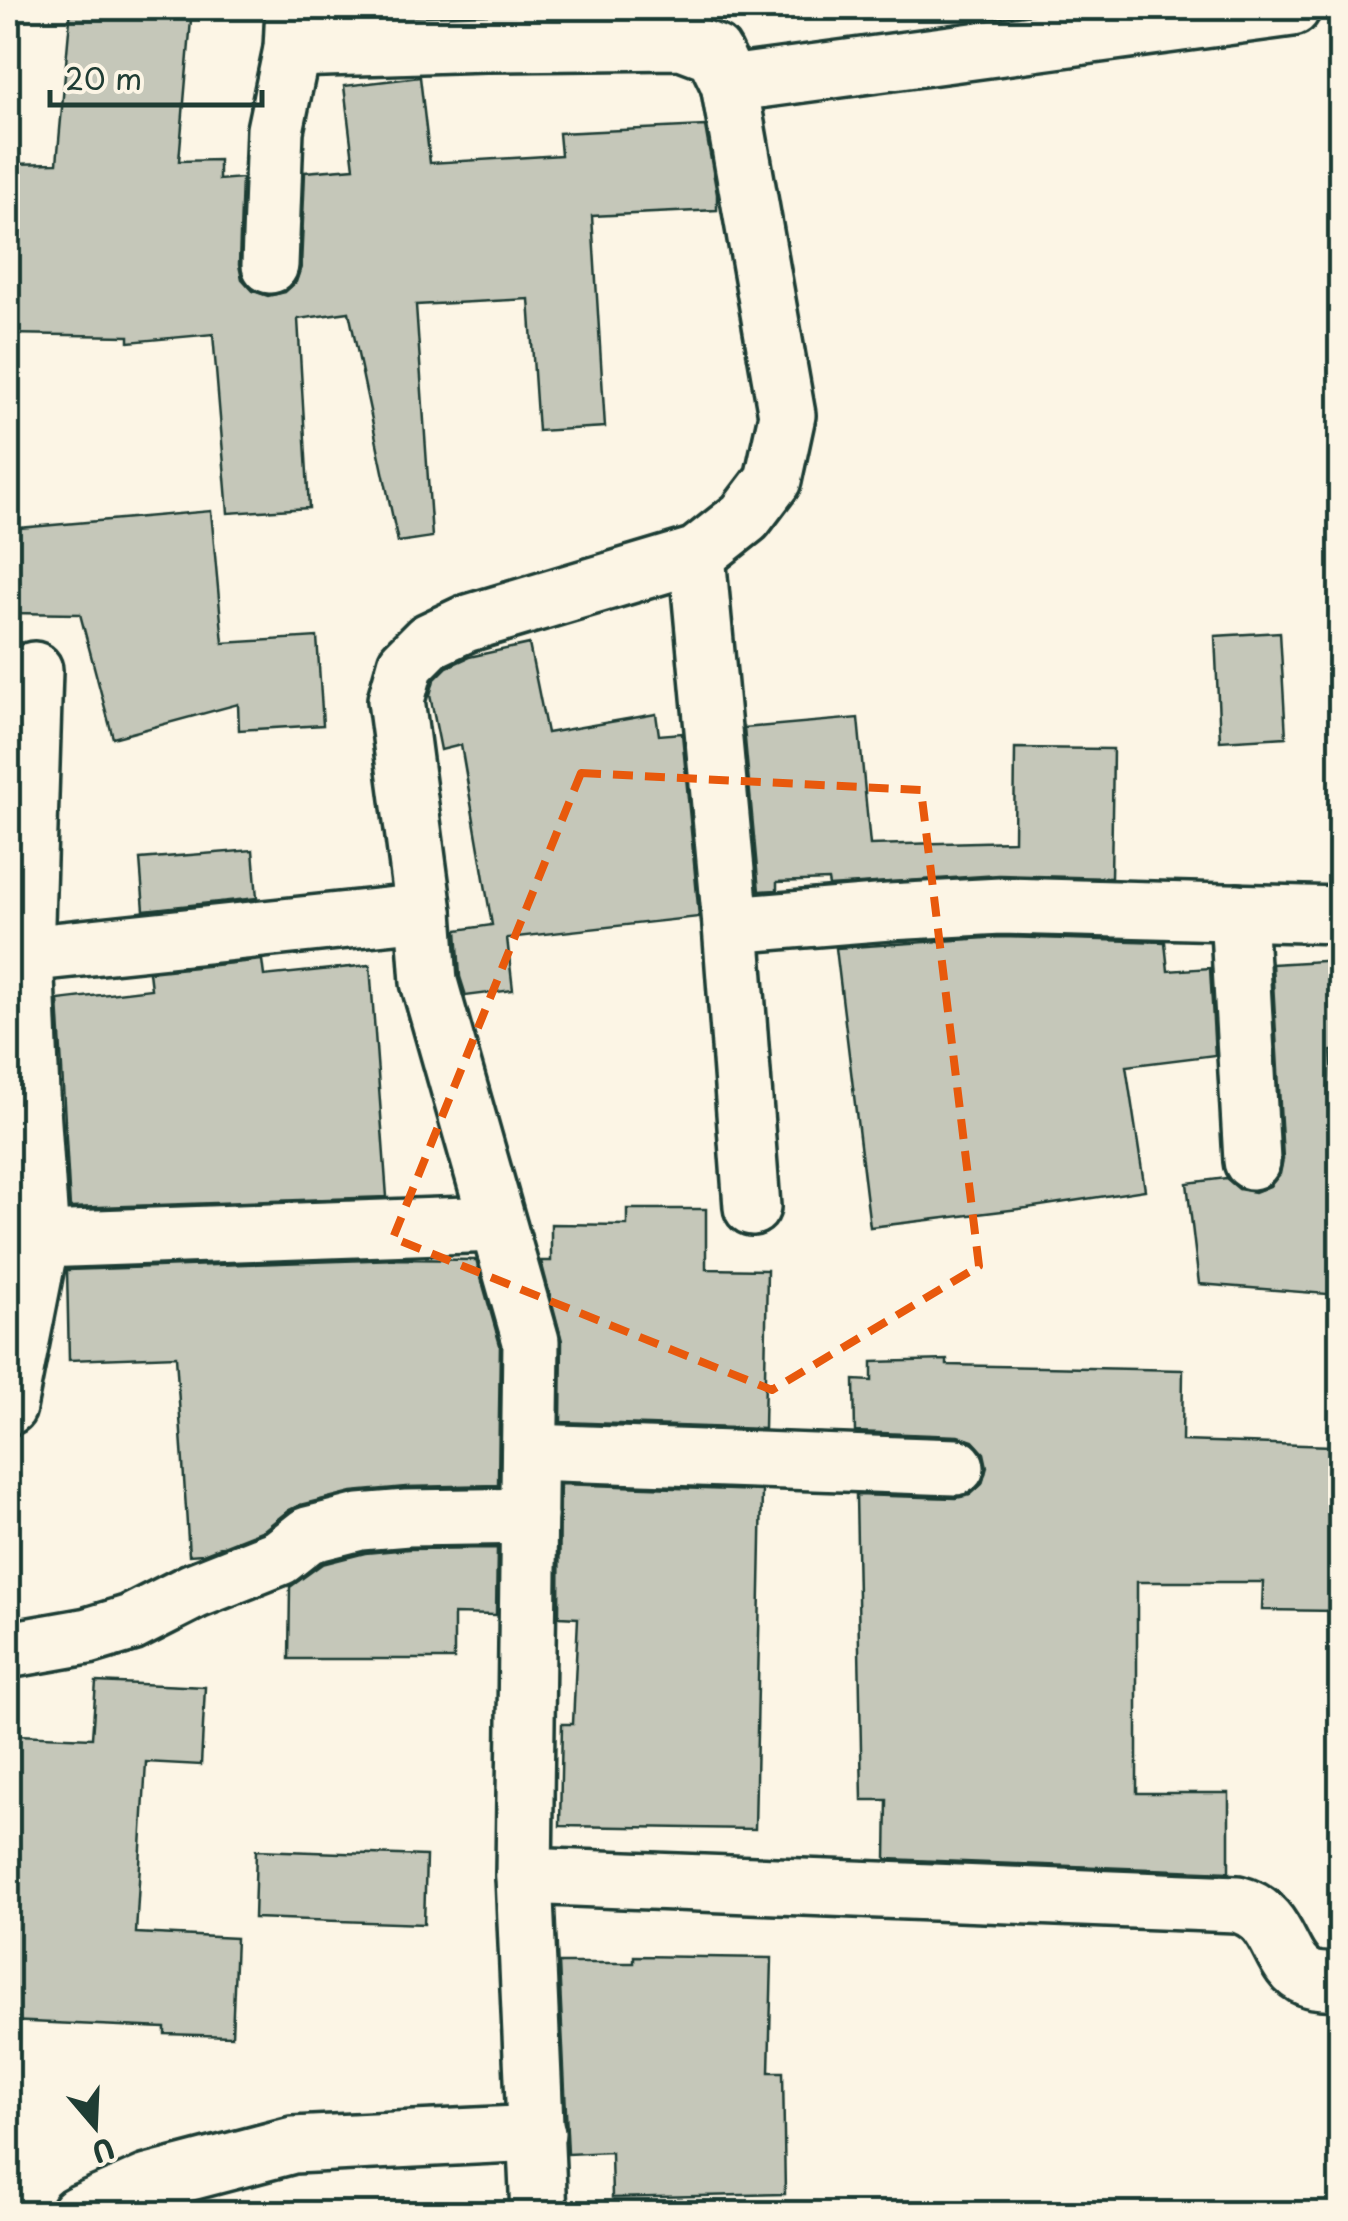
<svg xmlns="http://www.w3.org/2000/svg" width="1348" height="2221" viewBox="0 0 1348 2221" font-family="'Playpen Sans',sans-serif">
  <rect width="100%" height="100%" fill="#fcf5e5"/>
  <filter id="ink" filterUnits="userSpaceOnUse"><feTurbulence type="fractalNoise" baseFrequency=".01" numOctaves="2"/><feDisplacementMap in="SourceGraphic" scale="20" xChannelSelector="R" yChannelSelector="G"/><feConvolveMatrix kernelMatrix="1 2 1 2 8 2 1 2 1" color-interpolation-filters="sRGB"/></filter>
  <g filter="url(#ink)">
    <g fill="#c5c7b9" stroke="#1f3d34" stroke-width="2.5">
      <path d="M 71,8 L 192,8 L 179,161 L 219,160 L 219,180 L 242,178 L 239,265 L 242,279 L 253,291 L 268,296 L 285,292 L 296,282 L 301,267 L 305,172 L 354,168 L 344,86 L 420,77 L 430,163 L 561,155 L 559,133 L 705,126 L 717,194 L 717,210 L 592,216 L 605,427 L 538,431 L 529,299 L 416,305 L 432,537 L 398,542 L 349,312 L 298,319 L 309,508 L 228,513 L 213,334 L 129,342 L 129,336 L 8,334 L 8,164 L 57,163 Z"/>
      <path d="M 211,511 L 223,643 L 317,637 L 323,725 L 239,730 L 238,704 L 113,738 L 80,614 L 8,613 L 8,529 Z"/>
      <path d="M 1280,632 L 1286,737 L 1220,741 L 1215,636 Z"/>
      <path d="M 529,644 L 547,733 L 656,714 L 659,735 L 682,733 L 699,917 L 507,938 L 513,990 L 466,996 L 460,977 L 457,930 L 492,925 L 461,745 L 441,750 L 430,695 L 434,680 L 447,667 L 469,657 Z"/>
      <path d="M 858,718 L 870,845 L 1014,841 L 1015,748 L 1113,749 L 1111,878 L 999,875 L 829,886 L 828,880 L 777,882 L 777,890 L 759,891 L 744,728 Z"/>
      <path d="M 253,850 L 257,898 L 144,910 L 140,859 Z"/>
      <path d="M 1001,937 L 1165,942 L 1168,971 L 1210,968 L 1215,1055 L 1126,1066 L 1145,1190 L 1027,1208 L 870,1227 L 836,948 Z"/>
      <path d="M 262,960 L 264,976 L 370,965 L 387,1197 L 70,1208 L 58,1000 L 151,989 L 149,972 Z"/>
      <path d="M 1340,960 L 1340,1050 L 1331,1051 L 1340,1187 L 1340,1295 L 1199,1284 L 1187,1183 L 1226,1178 L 1239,1189 L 1255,1192 L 1270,1186 L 1280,1174 L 1283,1159 L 1272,964 Z"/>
      <path d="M 627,1209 L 706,1209 L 706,1269 L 767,1270 L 764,1429 L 561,1422 L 562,1341 L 541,1261 L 551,1261 L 551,1224 L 627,1225 Z"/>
      <path d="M 398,1259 L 476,1260 L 500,1345 L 498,1485 L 406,1487 L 352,1492 L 300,1505 L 289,1510 L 264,1530 L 203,1554 L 189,1555 L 176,1356 L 69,1360 L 67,1270 Z"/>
      <path d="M 947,1360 L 947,1365 L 1183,1370 L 1182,1441 L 1332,1446 L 1329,1520 L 1340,1520 L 1340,1611 L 1262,1610 L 1263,1582 L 1137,1582 L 1137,1793 L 1229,1793 L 1229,1872 L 886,1859 L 887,1800 L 862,1800 L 856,1495 L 956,1498 L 970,1495 L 982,1484 L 987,1467 L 984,1453 L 973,1441 L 958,1436 L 855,1432 L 854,1380 L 872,1381 L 872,1362 Z"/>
      <path d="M 560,1484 L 762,1491 L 755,1829 L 560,1826 L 562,1724 L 573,1724 L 578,1618 L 559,1617 Z"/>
      <path d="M 497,1548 L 496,1615 L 454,1614 L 454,1659 L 289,1659 L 290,1587 L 322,1564 L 365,1553 L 409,1549 Z"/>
      <path d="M 96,1682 L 205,1687 L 201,1765 L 146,1762 L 136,1933 L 236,1938 L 232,2036 L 165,2034 L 165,2028 L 8,2021 L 8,1824 L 13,1824 L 17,1735 L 92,1738 Z"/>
      <path d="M 256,1850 L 426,1856 L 424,1924 L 254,1918 Z"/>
      <path d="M 634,1956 L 772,1958 L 769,2072 L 783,2072 L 785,2194 L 612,2198 L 611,2152 L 568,2154 L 559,1963 L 634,1963 Z"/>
    </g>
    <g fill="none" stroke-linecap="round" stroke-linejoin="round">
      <defs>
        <g id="minor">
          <path d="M 292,49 L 486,43 L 682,41 L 714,53 L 729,84"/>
          <path d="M 270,265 L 275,130 L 292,49 L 294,8"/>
          <path d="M 697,555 L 731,925 L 752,1207"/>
          <path d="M 1238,912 L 1252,1161"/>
          <path d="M 731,925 L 889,912 L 1001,906 L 1340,915"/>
          <path d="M 25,954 L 424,912"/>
          <path d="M 8,1237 L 41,1240 L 497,1224"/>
          <path d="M 8,1407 L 41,1240 L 31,1094 L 25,954 L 34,670"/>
          <path d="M 530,1452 L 956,1467"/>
          <path d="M 8,1650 L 88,1636 L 131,1623 L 194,1591 L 280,1557 L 308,1535 L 360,1522 L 407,1518 L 529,1516"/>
          <path d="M 524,1876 L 1237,1904 C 1284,1916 1276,1965 1308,1978 C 1317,1982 1331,1981 1340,1982"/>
          <path d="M 78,2214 L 148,2183 L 293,2145 L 537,2133"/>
          <path d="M 539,2214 L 524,1876 L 531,1341 L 429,982 L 424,912 L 396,700 L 406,664 L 429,641 L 465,624 L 697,555 L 745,517 L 773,480 L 787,415 L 729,84 L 1292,8"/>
        </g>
      </defs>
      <use href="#minor" stroke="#1f3d34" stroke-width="62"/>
      <use href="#minor" stroke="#fcf5e5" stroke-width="55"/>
    </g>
  </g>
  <path fill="none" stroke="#e8590c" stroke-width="8" stroke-dasharray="20 12" stroke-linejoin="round" d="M 581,773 L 921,790 L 979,1266 L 772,1390 L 393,1238 Z"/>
  <rect width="1348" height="2221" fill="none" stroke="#fcf5e5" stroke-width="40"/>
  <rect x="20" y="20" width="1308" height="2181" fill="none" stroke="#1f3d34" stroke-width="4" filter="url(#ink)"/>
  <g transform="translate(95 2126) rotate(161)" stroke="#fcf5e5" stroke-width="8" paint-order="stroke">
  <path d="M0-8L18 38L0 25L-18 38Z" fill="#1f3d34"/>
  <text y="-15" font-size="28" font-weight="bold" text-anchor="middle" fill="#1f3d34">U</text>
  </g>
  <path d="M50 90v15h212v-15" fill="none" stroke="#1f3d34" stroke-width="5"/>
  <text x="65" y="90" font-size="30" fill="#1f3d34" stroke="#fcf5e5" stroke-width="8" paint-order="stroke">20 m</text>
</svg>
